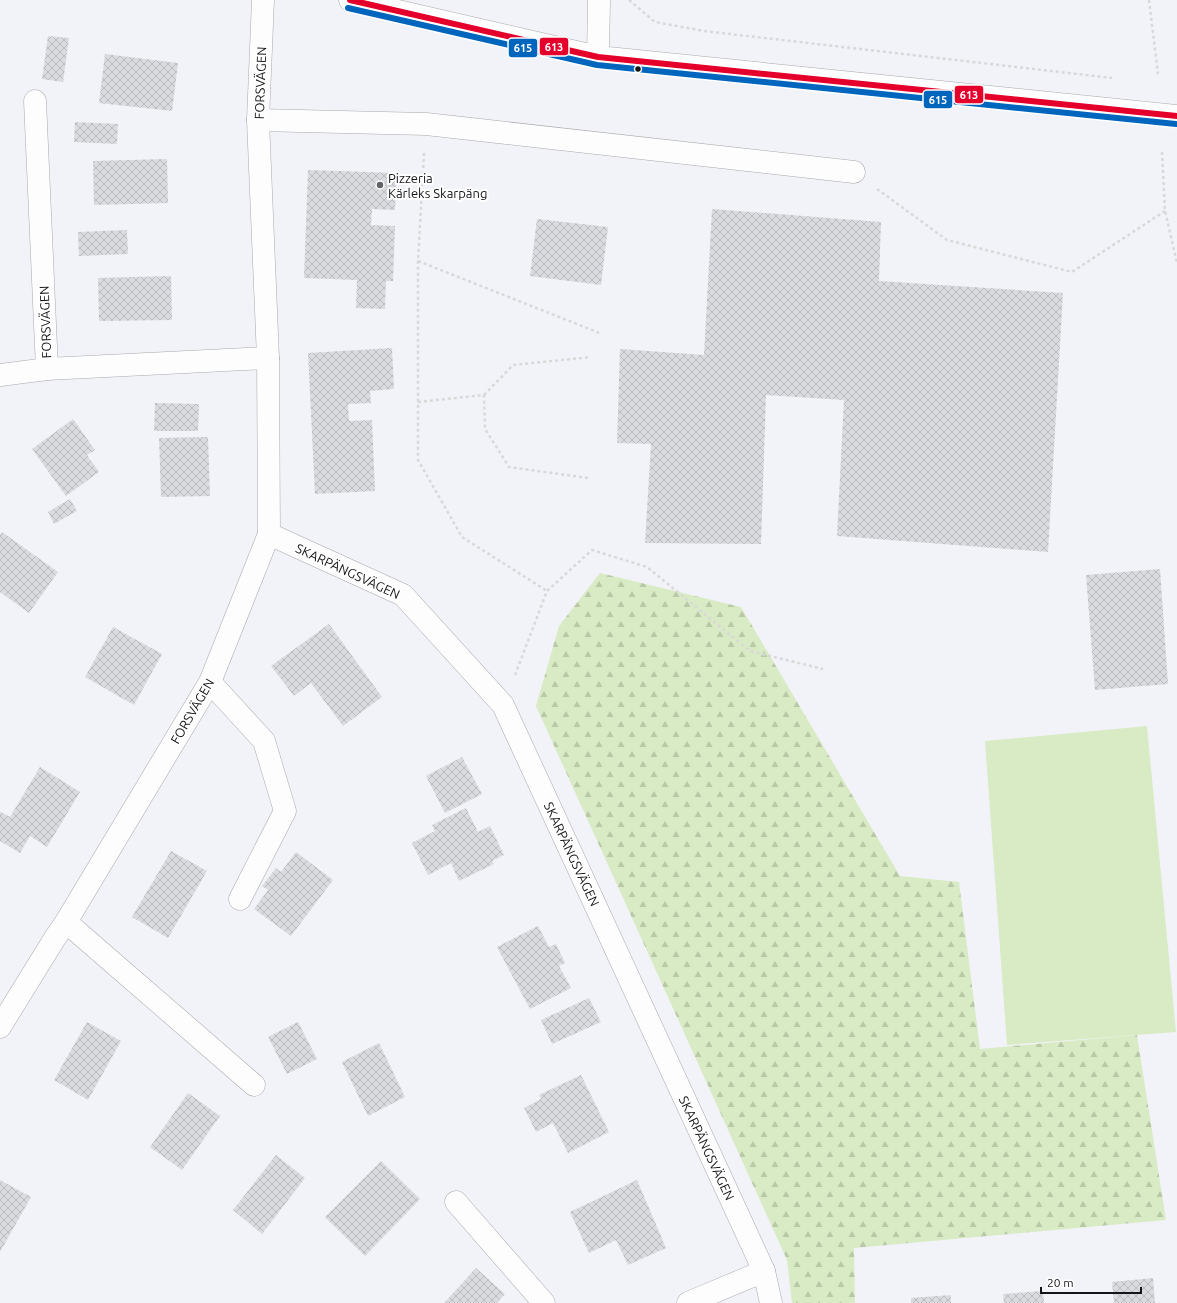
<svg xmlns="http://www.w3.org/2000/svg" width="1177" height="1303" viewBox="0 0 1177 1303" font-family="Ubuntu,sans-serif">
  <defs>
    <pattern id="forest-firs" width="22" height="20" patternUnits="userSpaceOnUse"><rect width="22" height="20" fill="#d9ebc4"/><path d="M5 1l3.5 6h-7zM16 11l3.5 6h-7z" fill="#b9c9a8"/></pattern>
    <pattern id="building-cross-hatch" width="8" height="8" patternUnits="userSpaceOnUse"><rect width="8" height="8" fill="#dadbdf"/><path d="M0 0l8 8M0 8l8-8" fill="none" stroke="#babbbf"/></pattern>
  </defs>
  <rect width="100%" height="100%" fill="#f2f3f8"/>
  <path fill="url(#forest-firs)" d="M 600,573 L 741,607 L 900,876 L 959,882 L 980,1049 L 1137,1035 L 1166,1220 L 854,1248 L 855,1303 L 792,1303 L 787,1260 L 536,706 L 559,626 Z"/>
  <path fill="#d9ebc4" d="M 1147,726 L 1176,1032 L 1007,1045 L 985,741 Z"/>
  <g fill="url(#building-cross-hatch)">
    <path d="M 48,36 L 69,38 L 63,82 L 42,79 Z"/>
    <path d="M 105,54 L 178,63 L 172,111 L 99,103 Z"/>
    <path d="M 75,122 L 118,124 L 117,144 L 74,142 Z"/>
    <path d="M 167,159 L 168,203 L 94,205 L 93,161 Z"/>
    <path d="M 308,170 L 397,173 L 395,210 L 372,209 L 371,225 L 395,226 L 393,281 L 386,281 L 385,309 L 356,308 L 357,280 L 304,278 Z"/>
    <path d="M 712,209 L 881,222 L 879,281 L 1063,293 L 1048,552 L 837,536 L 844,400 L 766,395 L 761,544 L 645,543 L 651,444 L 617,443 L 620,349 L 704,355 Z"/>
    <path d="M 537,219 L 608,227 L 601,285 L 530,276 Z"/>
    <path d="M 127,230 L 128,254 L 79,256 L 78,232 Z"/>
    <path d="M 171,276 L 172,320 L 99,321 L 98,278 Z"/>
    <path d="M 392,348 L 394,389 L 370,391 L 371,403 L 348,404 L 349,421 L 372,420 L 375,491 L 315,494 L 308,353 Z"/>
    <path d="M 155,403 L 199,404 L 198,431 L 154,431 Z"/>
    <path d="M 73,419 L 95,450 L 87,455 L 99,472 L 66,496 L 32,449 Z"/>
    <path d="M 208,437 L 210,496 L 161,497 L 159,438 Z"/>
    <path d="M 70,499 L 77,511 L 54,524 L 48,512 Z"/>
    <path d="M 2,532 L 58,572 L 29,613 L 0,592 L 0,535 Z"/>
    <path d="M 1160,569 L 1168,684 L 1095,690 L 1086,575 Z"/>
    <path d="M 329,624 L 382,697 L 343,726 L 311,683 L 294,696 L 271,666 Z"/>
    <path d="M 113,627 L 162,654 L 134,705 L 85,677 Z"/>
    <path d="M 462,757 L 482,794 L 445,813 L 426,776 Z"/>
    <path d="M 40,767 L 80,792 L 47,847 L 30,836 L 20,853 L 0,841 L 0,813 L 1,812 L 10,817 Z"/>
    <path d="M 466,808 L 478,832 L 490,826 L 504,855 L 492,861 L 494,864 L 459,881 L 451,863 L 428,875 L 412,843 L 435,831 L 432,825 Z"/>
    <path d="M 171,851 L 207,871 L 168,938 L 132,917 Z"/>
    <path d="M 296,852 L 333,880 L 291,936 L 254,909 L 268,890 L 262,886 L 276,868 L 281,872 Z"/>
    <path d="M 538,926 L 549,947 L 556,944 L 565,963 L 559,966 L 571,988 L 530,1009 L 497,947 Z"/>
    <path d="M 589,998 L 601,1022 L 552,1044 L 541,1020 Z"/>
    <path d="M 87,1022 L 121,1041 L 88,1100 L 54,1080 Z"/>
    <path d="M 298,1022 L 317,1059 L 287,1074 L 268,1037 Z"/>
    <path d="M 379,1043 L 405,1097 L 368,1116 L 342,1062 Z"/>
    <path d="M 581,1075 L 609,1132 L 568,1153 L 553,1123 L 536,1132 L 524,1108 L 541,1099 L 539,1095 Z"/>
    <path d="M 188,1093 L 220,1116 L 182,1170 L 150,1147 Z"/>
    <path d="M 276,1155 L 305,1178 L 262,1234 L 233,1210 Z"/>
    <path d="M 381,1161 L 420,1199 L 365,1256 L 325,1217 Z"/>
    <path d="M 0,1180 L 31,1197 L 0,1252 Z"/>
    <path d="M 637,1180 L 666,1248 L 628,1265 L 616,1240 L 589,1253 L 570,1212 Z"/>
    <path d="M 476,1268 L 505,1294 L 497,1303 L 444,1303 Z"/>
    <path d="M 1153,1278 L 1155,1303 L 1114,1303 L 1112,1282 Z"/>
    <path d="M 1043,1291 L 1044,1303 L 1004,1303 L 1003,1294 Z"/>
    <path d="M 951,1295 L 951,1303 L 911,1303 L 911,1298 Z"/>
  </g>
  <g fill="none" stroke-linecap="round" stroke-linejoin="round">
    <defs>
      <g id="minor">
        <path d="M 350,0 L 598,57 L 1177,116"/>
        <path d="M 598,57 L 599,0"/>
        <path d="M 35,101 L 47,369 L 268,358"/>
        <path d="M 258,120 L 426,124 L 854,172"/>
        <path d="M 0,375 L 47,369"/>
        <path d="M 269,534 L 403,595 L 503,705 L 764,1271 L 771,1303"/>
        <path d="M 210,682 L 264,741 L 285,811 L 240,899"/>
        <path d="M 66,922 L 254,1085"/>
        <path d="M 0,1027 L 55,938 L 66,922 L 210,682 L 269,534 L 268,358 L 258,120 L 263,0"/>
        <path d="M 456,1202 L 544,1303"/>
        <path d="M 688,1303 L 764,1271"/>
      </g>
    </defs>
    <use href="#minor" stroke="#a8a9ac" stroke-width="23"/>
    <g stroke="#d8d8d9" stroke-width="2.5" stroke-dasharray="3 3" stroke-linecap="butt">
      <path d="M 629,0 L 655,22 L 704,31 L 1112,78"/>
      <path d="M 1149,0 L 1158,74"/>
      <path d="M 1162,152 L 1165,211 L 1177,263"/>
      <path d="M 424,153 L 418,261 L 418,460 L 462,537 L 547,591"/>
      <path d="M 877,189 L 947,240 L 1072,272 L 1165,211"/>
      <path d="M 418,261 L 602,334"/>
      <path d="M 484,395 L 513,365 L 591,357"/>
      <path d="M 418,402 L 484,395 L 485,429 L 509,467 L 588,478"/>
      <path d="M 515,675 L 547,591 L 592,550 L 647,567 L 750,651 L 823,669"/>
    </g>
    <use href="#minor" stroke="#fdfdfe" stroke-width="22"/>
    <defs>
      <path id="bus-1" d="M 350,0 L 598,57 L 1177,116"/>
      <path id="bus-2" d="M 348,8 L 597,65 L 1176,124"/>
    </defs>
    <use href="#bus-1" stroke="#fff" stroke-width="9"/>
    <use href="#bus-2" stroke="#fff" stroke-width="9"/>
    <use href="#bus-1" stroke="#e4002b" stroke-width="6"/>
    <use href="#bus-2" stroke="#0065bd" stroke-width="6"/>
  </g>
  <circle fill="#141518" stroke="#fff" stroke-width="1.5" cx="638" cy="69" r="3.5"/>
  <circle fill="#626366" stroke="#fff" stroke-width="1.5" cx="380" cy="185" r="4"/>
  <g text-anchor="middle" stroke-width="4" stroke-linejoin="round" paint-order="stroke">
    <g font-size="13" fill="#141518" stroke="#fff">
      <text transform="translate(260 83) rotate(-88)" y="5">FORSVÄGEN</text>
      <text transform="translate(45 322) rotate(-92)" y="5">FORSVÄGEN</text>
      <text transform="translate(348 571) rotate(25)" y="5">SKARPÄNGSVÄGEN</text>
      <text transform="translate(192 711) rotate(-60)" y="5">FORSVÄGEN</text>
      <text transform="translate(572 854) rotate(65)" y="5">SKARPÄNGSVÄGEN</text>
      <text transform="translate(707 1148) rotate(65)" y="5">SKARPÄNGSVÄGEN</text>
    </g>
    <g font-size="13" fill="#141518" stroke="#fff" text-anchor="start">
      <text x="388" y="183">Pizzeria<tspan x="388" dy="15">Kärleks Skarpäng</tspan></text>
    </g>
  </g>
  <g stroke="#fff" stroke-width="1.5">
    <rect x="539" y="37" width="30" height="19" rx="4" fill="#e4002b"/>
    <rect x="508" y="38" width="30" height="20" rx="4" fill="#0065bd"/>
    <rect x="954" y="85" width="30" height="19" rx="4" fill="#e4002b"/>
    <rect x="923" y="90" width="30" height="19" rx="4" fill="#0065bd"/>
  </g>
  <g font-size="11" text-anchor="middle" font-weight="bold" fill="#fff">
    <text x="554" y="51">613</text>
    <text x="523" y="52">615</text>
    <text x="969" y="99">613</text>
    <text x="938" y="104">615</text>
  </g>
  <path d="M1041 1287v6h100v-6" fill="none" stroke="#141518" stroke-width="2"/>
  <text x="1047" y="1287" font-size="12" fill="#141518" stroke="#ffffff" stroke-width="3" paint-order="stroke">20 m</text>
</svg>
